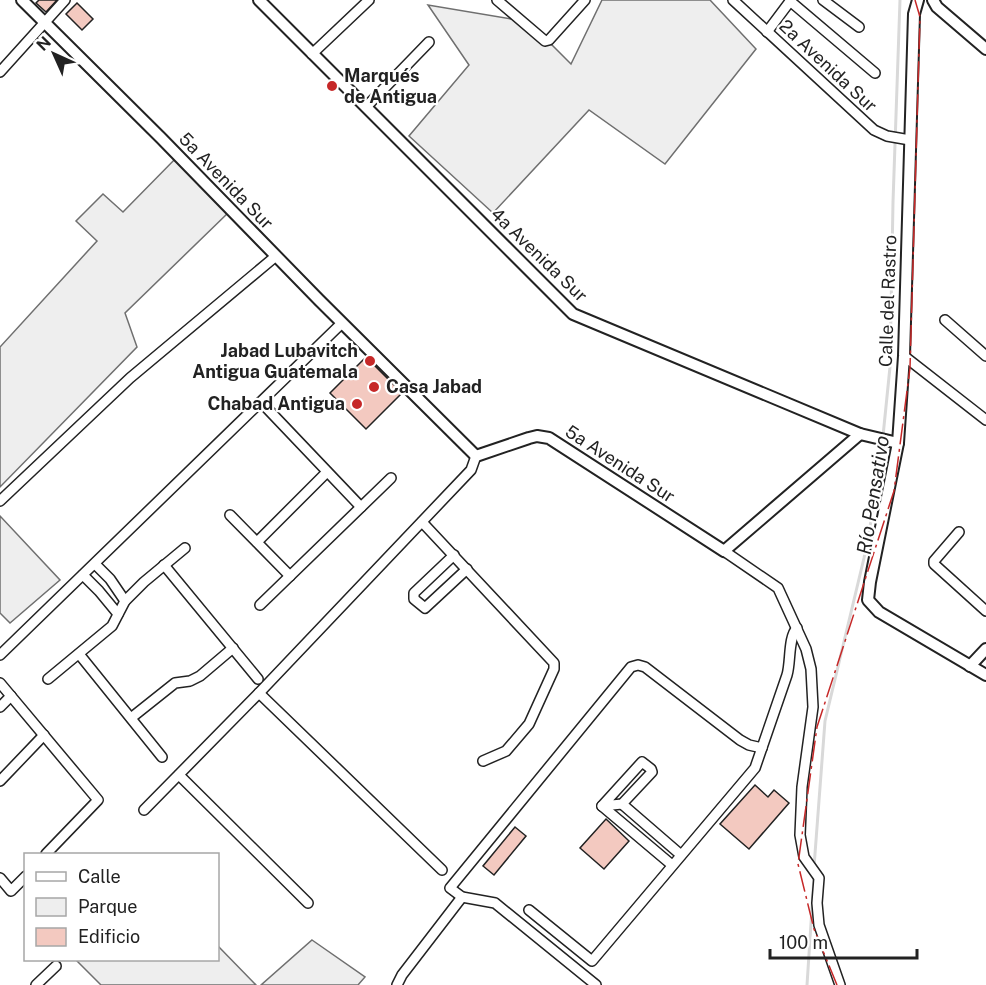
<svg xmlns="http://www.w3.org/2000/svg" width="986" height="985" viewBox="0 0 986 985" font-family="'Public Sans',sans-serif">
  <rect width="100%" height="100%" fill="#fff"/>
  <g fill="#eee" stroke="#6f6f6f" stroke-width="1.5">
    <path d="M 602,0 L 710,0 L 756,49 L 665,164 L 589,110 L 493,213 L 409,136 L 469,65 L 428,5 L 529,22 L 571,64 Z"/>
    <path d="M 177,157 L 230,211 L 125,313 L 137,347 L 0,487 L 0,347 L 97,241 L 76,221 L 103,194 L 123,212 Z"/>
    <path d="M 0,516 L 60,580 L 10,623 L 0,613 Z"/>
    <path d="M 312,940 L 365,977 L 358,985 L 261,985 Z"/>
    <path d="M 218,946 L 256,985 L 101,985 L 76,960 L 218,960 Z"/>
  </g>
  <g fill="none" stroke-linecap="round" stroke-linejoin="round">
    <g stroke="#d9d9d9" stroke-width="3">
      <path d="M 883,436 L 890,367 L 893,202 L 900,0"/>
      <path d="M 814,867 L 825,721 L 864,558 L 871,521 L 882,442"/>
      <path d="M 807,985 L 814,877"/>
    </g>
  </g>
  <g fill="#f3c9c0" stroke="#222" stroke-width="1.5">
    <path d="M 39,0 L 57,0 L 46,12 L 36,3 Z"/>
    <path d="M 77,3 L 93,19 L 82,30 L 66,14 Z"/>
    <path d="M 366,357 L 402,393 L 366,429 L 330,393 Z"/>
    <path d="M 755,785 L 768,797 L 774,790 L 789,803 L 749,849 L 720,824 Z"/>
    <path d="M 606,819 L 629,841 L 604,869 L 580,848 Z"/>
    <path d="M 515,827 L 526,836 L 494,875 L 483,866 Z"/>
  </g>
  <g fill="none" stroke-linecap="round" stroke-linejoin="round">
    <defs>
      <g id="minor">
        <path d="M 497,0 L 545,41 L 549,40 L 585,0"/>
        <path d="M 733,0 L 874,130 L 887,136 L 910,140"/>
        <path d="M 823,0 L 859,27"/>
        <path d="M 790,1 L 875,73"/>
        <path d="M 767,32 L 791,0"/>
        <path d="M 312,54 L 369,0"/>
        <path d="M 0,72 L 65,0"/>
        <path d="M 366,107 L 429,42"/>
        <path d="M 945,320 L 986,356"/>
        <path d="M 904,356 L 986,420"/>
        <path d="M 261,402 L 361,507"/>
        <path d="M 0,501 L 130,378 L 276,256"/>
        <path d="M 230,515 L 290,576"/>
        <path d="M 422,522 L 554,663 L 554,669 L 529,724 L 506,751 L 483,761"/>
        <path d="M 959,532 L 934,561 L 934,564 L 986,611"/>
        <path d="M 257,542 L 327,472"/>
        <path d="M 724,551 L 778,588 L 806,649 L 811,669 L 813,707 L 802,787 L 800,835 L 804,857 L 819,878 L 817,903 L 819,925 L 840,985"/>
        <path d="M 454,555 L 414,593 L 414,599 L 425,608 L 467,569"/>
        <path d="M 95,564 L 110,579 L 125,601"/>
        <path d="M 164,565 L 258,679"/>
        <path d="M 83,575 L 99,591 L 118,614"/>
        <path d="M 260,605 L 391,478"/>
        <path d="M 79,654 L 162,757"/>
        <path d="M 0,655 L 342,323"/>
        <path d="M 48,679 L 112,626 L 125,601 L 144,582 L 185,548"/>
        <path d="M 0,683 L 98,800 L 46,854"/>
        <path d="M 259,693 L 442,870"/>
        <path d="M 0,707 L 11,696"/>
        <path d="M 131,718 L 175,683 L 190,681 L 200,676 L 233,648"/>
        <path d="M 642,762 L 651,769 L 652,772 L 622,804 L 602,806 Z"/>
        <path d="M 179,775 L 308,903"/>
        <path d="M 0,781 L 44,735"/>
        <path d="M 622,804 L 681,855"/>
        <path d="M 602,806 L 672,865"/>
        <path d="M 144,810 L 259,693 L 471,470 L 476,456"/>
        <path d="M 0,878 L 11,891 L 26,876"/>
        <path d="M 529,910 L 592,961 L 755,768 L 787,675 C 791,662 788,637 797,628"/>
        <path d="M 36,985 L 56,966"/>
        <path d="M 397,985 L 402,975 L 462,897"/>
        <path d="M 596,985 L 495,903 L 462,897 L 450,888 L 631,667 L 638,665 L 645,667 L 740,740 L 749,745 L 762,748"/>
      </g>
      <g id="tertiary">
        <path d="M 22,0 L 161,138 L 319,300 L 476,456 L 529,438 L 537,436 L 549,438 L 724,551 L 860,434"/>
        <path d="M 259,0 L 573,314 L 860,434 L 898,443"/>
        <path d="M 918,0 L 914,14 L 904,356 L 898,443 L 870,582 L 868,600 L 879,612 L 986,675"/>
        <path d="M 933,0 L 937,7 L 986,49"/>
        <path d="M 970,666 L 986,649"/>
      </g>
    </defs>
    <use href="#minor" stroke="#222" stroke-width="12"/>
    <use href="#tertiary" stroke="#222" stroke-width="14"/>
    <use href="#minor" stroke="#fff" stroke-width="9"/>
    <use href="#tertiary" stroke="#fff" stroke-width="10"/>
    <path stroke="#c62828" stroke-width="1.5" stroke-dasharray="21 4.5 3 4.5" stroke-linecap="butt" d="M 837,985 L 814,929 L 798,864 L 817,727 L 894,491 L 910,368 L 920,17 L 915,0"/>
  </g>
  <g fill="#c62828" stroke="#fff" stroke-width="2">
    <circle cx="332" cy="86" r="6"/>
    <circle cx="370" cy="361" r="6"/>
    <circle cx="374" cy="387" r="6"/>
    <circle cx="357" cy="404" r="6"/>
  </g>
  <g text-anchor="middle" stroke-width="4.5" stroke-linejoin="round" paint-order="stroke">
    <g font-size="18" fill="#222" stroke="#fff">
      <text transform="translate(828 66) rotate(43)" y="6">2a Avenida Sur</text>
      <text transform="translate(226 181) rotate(46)" y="6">5a Avenida Sur</text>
      <text transform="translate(539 255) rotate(44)" y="6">4a Avenida Sur</text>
      <text transform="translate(888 301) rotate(-88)" y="6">Calle del Rastro</text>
      <text transform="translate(620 464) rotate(33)" y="6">5a Avenida Sur</text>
    </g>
    <g font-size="18" font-weight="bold" fill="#222" stroke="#fff" text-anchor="start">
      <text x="344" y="82">Marqués<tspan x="344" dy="21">de Antigua</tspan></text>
      <text x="358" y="357" text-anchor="end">Jabad Lubavitch<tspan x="358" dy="21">Antigua Guatemala</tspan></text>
      <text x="386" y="393">Casa Jabad</text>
      <text x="345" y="410" text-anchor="end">Chabad Antigua</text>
    </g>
    <g font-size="20" font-style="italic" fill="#222" stroke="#fff">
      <text transform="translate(873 495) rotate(-81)" y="7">Río Pensativo</text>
    </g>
  </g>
  <rect x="24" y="853" width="195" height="108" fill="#ffffff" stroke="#a7a7a7" stroke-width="1.5"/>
  <rect x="36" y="872" width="30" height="9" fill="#ffffff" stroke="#a7a7a7" stroke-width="1.5"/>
  <text x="78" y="883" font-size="18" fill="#222222">Calle</text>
  <rect x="36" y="898" width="30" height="18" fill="#eeeeee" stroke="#a7a7a7" stroke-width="1.5"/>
  <text x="78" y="913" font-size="18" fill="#222222">Parque</text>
  <rect x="36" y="928" width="30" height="18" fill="#f3c9c0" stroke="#a7a7a7" stroke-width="1.5"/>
  <text x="78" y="943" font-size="18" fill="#222222">Edificio</text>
  <g transform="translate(54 54) rotate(315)" stroke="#ffffff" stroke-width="4.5" paint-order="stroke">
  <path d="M0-4.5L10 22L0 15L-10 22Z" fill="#222222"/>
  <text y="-9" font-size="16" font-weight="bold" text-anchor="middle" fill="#222222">N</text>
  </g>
  <path d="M770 949v9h147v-9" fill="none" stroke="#222222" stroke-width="3"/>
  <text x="779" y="949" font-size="18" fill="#222222" stroke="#ffffff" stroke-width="4.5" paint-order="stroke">100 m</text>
</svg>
